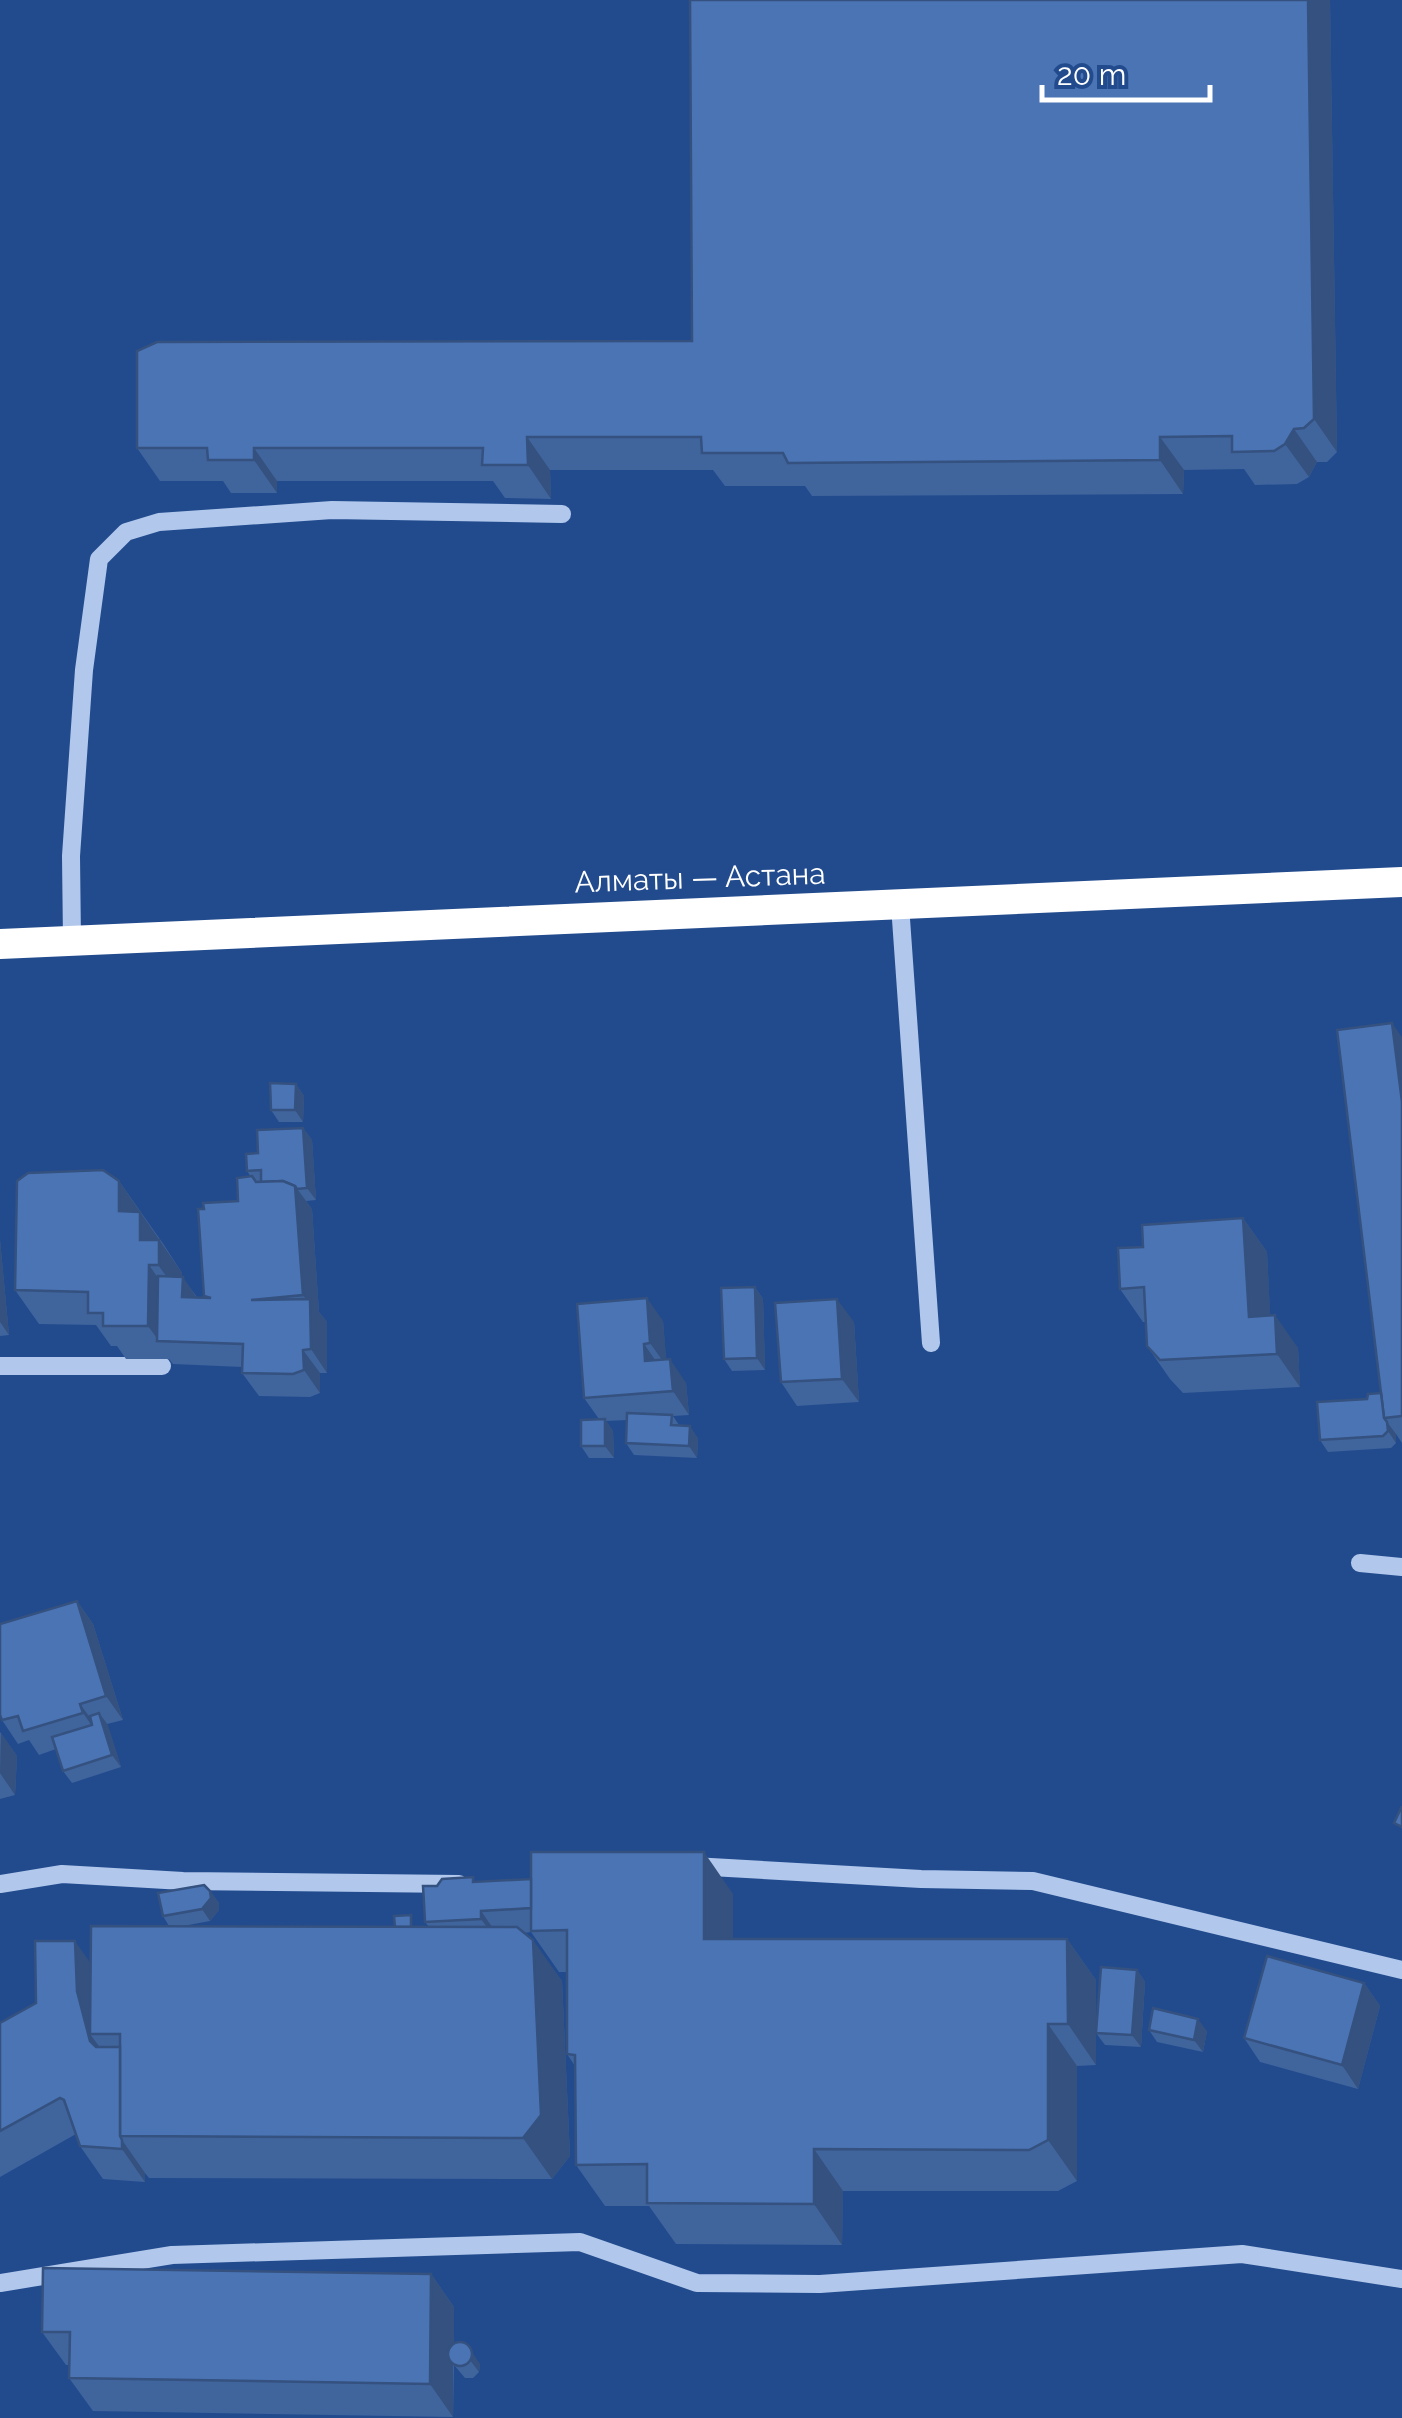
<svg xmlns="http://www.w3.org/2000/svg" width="1402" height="2418" viewBox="0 0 1402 2418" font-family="Raleway,sans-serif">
  <rect width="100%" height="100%" fill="#224b8e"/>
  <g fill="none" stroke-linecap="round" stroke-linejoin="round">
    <g stroke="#b1c8ec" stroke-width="18">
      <path d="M 900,905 L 931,1343"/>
      <path d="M 72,941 L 71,856 L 84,670 L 99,559 L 126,532 L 159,522 L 332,510 L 562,514"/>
      <path d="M 0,1366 L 162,1366"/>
      <path d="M 1360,1563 L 1402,1567"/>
      <path d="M 693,1866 L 921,1879 L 1033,1881 L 1402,1970"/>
      <path d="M 0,1884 L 62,1874 L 183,1881 L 459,1884"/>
      <path d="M 0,2283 L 172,2255 L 580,2242 L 697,2283 L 820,2284 L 1242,2254 L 1402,2279"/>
    </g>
    <path stroke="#fff" stroke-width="30" d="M 0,944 L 1402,882"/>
  </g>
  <g fill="#40649c">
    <path d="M 690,0 L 1330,0 L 1337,452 L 1327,462 L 1317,462 L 1309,477 L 1297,484 L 1255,485 L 1244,469 L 1184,470 L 1183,494 L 812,496 L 805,486 L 725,486 L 713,470 L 550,470 L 551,499 L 505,498 L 493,481 L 277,481 L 277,493 L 231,493 L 223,481 L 160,481 L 137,448 L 692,341 Z"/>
    <path d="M 1402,1037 L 1402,1443 L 1396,1434 L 1396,1443 L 1391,1448 L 1328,1452 L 1320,1440 L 1367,1399 L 1381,1393 Z"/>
    <path d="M 296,1084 L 304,1096 L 303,1122 L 279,1122 L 271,1110 Z"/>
    <path d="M 303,1128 L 312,1140 L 316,1200 L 306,1201 L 312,1209 L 319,1312 L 327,1322 L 327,1373 L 320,1373 L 320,1393 L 310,1397 L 259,1396 L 242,1373 L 242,1367 L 173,1364 L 169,1359 L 126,1359 L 117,1346 L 111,1346 L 96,1325 L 39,1324 L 15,1290 L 119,1181 L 164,1245 L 182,1273 L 182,1277 L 197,1297 L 205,1297 L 238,1201 L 251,1177 L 247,1171 L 258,1153 Z"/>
    <path d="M 1243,1218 L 1267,1252 L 1270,1315 L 1298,1348 L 1300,1387 L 1183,1393 L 1170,1379 L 1147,1346 L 1146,1322 L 1143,1322 L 1120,1289 L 1143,1247 Z"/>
    <path d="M 0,1240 L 9,1335 L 0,1336 Z"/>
    <path d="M 755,1287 L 763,1299 L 765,1370 L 732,1371 L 724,1359 Z"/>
    <path d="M 663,1321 L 666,1360 L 686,1383 L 689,1415 L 673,1416 L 679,1425 L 698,1438 L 697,1458 L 634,1455 L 626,1443 L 627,1420 L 606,1421 L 613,1431 L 614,1458 L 589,1458 L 581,1446 L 599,1419 L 584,1398 Z"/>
    <path d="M 854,1322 L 859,1402 L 797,1406 L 781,1382 Z"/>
    <path d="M 77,1601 L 93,1624 L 123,1720 L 107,1724 L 121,1767 L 72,1783 L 63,1771 L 56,1749 L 39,1755 L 29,1740 L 18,1744 L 2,1720 Z"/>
    <path d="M 0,1732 L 17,1756 L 15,1795 L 0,1799 Z"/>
    <path d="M 477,1882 L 733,1894 L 733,1939 L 1067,1939 L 1096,1980 L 1096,2065 L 1077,2066 L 1077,2181 L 1058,2191 L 843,2191 L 842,2245 L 676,2244 L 649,2206 L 605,2206 L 576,2165 L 575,2066 L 567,2054 L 567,1972 L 559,1972 L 531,1932 L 524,1933 L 562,1981 L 570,2156 L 552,2179 L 149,2178 L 145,2173 L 145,2182 L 103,2179 L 80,2146 L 76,2134 L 0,2177 L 0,2023 L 36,2003 L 91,1963 L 169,1926 L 163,1916 L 210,1891 L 219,1903 L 219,1910 L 210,1921 L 183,1926 L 429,1927 L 425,1922 L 437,1886 Z"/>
    <path d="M 1137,1970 L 1145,1982 L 1141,2047 L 1105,2045 L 1096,2033 Z"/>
    <path d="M 1364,1983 L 1380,2006 L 1358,2089 L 1260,2062 L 1244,2038 Z"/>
    <path d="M 1149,2030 L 1207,2031 L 1203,2052 L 1157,2042 Z"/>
    <path d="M 431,2274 L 454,2307 L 454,2343 L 480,2364 L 479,2372 L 473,2378 L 465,2378 L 454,2365 L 453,2417 L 93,2411 L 69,2378 L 70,2365 L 66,2365 L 42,2332 Z"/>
  </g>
  <g fill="#34517f">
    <path d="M 1308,0 L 1330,0 L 1337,452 L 1314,419 Z"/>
    <path d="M 1294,429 L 1317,462 L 1309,477 L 1285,444 Z"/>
    <path d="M 527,437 L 550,470 L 551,499 L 528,465 Z"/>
    <path d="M 1160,437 L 1184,470 L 1183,494 L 1160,460 Z"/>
    <path d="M 254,448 L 277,481 L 277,493 L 254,460 Z"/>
    <path d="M 1392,1023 L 1402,1037 L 1402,1102 Z"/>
    <path d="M 296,1084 L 304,1096 L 303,1122 L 295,1110 Z"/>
    <path d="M 303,1128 L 312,1140 L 316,1200 L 307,1188 Z"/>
    <path d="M 119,1181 L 182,1273 L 182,1298 L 119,1211 Z"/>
    <path d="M 295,1186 L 312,1209 L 319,1312 L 327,1322 L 327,1373 L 311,1349 L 310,1305 L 303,1295 Z"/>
    <path d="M 1243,1218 L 1267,1252 L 1272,1350 L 1249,1317 Z"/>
    <path d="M 0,1240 L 9,1335 L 0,1322 Z"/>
    <path d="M 149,1265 L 172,1298 L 159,1341 L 148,1326 Z"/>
    <path d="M 183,1277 L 199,1301 L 182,1297 Z"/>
    <path d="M 755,1287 L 763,1299 L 765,1370 L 757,1358 Z"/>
    <path d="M 647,1298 L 663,1321 L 667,1367 L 650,1343 Z"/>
    <path d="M 837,1299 L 854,1322 L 859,1402 L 842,1379 Z"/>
    <path d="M 1275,1315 L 1298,1348 L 1300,1387 L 1277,1354 Z"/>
    <path d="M 644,1344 L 660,1367 L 645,1361 Z"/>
    <path d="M 303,1350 L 320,1373 L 320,1393 L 304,1370 Z"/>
    <path d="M 670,1359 L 686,1383 L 689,1415 L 673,1391 Z"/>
    <path d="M 605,1419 L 613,1431 L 614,1458 L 605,1446 Z"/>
    <path d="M 1387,1422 L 1396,1434 L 1396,1443 L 1388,1431 Z"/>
    <path d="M 690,1426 L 698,1438 L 697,1458 L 689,1446 Z"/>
    <path d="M 77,1601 L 93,1624 L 123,1720 L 106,1696 Z"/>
    <path d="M 80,1704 L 97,1727 L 99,1736 L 83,1713 Z"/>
    <path d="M 99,1713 L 108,1725 L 121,1767 L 112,1755 Z"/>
    <path d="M 1,1733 L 17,1756 L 15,1795 L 0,1773 Z"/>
    <path d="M 704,1852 L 733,1894 L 733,1980 L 704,1939 Z"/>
    <path d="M 210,1891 L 219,1903 L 219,1910 L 210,1921 L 202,1909 Z"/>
    <path d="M 481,1911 L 497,1934 L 498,1942 L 481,1919 Z"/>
    <path d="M 1067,1939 L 1096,1980 L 1096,2065 L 1068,2024 Z"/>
    <path d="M 533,1940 L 562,1981 L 570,2156 L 552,2179 L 523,2138 Z"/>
    <path d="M 75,1941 L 98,1974 L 90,2034 L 110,2061 L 90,2041 L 77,1991 Z"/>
    <path d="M 1137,1970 L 1145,1982 L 1141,2047 L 1132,2035 Z"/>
    <path d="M 1364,1983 L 1380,2006 L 1358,2089 L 1342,2065 Z"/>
    <path d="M 1198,2019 L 1207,2031 L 1203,2052 L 1194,2040 Z"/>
    <path d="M 1048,2024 L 1077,2066 L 1077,2181 L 1048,2140 Z"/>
    <path d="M 122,2140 L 145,2173 L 145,2182 L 122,2149 Z"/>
    <path d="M 814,2149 L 843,2191 L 842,2245 L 814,2204 Z"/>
    <path d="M 431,2274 L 454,2307 L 454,2363 L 448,2358 L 453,2365 L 453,2417 L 430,2384 Z"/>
    <path d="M 472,2352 L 480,2364 L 479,2372 L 470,2360 Z"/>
  </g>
  <g fill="#4b74b5" stroke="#34517f" stroke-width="2.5">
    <path d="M 690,0 L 1308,0 L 1314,419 L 1304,428 L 1294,429 L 1285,444 L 1274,451 L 1232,452 L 1232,436 L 1160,437 L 1160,460 L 788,463 L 783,453 L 702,453 L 701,437 L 527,437 L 528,465 L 482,465 L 483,448 L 254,448 L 254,460 L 208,460 L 207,448 L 137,448 L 137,351 L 157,342 L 692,341 Z"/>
    <path d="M 1392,1023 L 1402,1102 L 1402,1416 L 1384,1418 L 1337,1030 Z"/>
    <path d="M 270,1083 L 296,1084 L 295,1110 L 271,1110 Z"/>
    <path d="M 303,1128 L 307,1188 L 297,1189 L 295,1186 L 283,1181 L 261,1182 L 261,1170 L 247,1171 L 246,1154 L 258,1153 L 257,1130 Z"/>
    <path d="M 103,1170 L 119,1181 L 119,1211 L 140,1212 L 140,1240 L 159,1240 L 159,1265 L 149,1265 L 148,1326 L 103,1326 L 103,1313 L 88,1313 L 88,1292 L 15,1290 L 17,1181 L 28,1173 Z"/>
    <path d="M 252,1176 L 256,1182 L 283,1181 L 295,1186 L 303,1295 L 251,1300 L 310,1299 L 311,1349 L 303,1350 L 304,1370 L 293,1374 L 242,1373 L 243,1344 L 157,1341 L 158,1276 L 183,1277 L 182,1297 L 211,1298 L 204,1296 L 198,1209 L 204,1209 L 203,1203 L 238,1201 L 237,1178 Z"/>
    <path d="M 1243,1218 L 1249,1317 L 1275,1315 L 1277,1354 L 1160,1360 L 1147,1346 L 1144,1287 L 1120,1289 L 1118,1248 L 1143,1247 L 1142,1225 Z"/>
    <path d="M 755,1287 L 757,1358 L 724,1359 L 721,1288 Z"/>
    <path d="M 647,1298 L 650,1343 L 644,1344 L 645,1361 L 670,1359 L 673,1391 L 584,1398 L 577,1304 Z"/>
    <path d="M 837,1299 L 842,1379 L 781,1382 L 775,1303 Z"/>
    <path d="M 1381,1393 L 1384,1418 L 1387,1422 L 1388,1431 L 1383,1436 L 1320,1440 L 1317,1402 L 1367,1399 L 1368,1394 Z"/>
    <path d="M 627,1413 L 672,1415 L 671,1425 L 690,1426 L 689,1446 L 626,1443 Z"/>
    <path d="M 605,1419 L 605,1446 L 581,1446 L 581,1420 Z"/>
    <path d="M 77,1601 L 106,1696 L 80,1704 L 83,1713 L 23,1731 L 18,1716 L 2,1720 L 0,1715 L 0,1624 Z"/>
    <path d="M 99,1713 L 112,1755 L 63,1771 L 52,1737 L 92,1725 L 90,1716 Z"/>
    <path d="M 1402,1806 L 1402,1827 L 1394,1823 Z"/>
    <path d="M 531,1852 L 704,1852 L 704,1939 L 1067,1939 L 1068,2024 L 1048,2024 L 1048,2140 L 1029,2150 L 814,2149 L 814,2204 L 647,2203 L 647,2164 L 576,2165 L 575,2055 L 567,2054 L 567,1930 L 531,1931 Z"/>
    <path d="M 473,1877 L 473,1882 L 531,1879 L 531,1908 L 481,1911 L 481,1919 L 425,1922 L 423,1886 L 437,1886 L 442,1879 Z"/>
    <path d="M 204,1885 L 210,1891 L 211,1898 L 202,1909 L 163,1916 L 158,1893 Z"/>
    <path d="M 411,1915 L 411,1927 L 395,1927 L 394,1916 Z"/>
    <path d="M 91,1926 L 517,1927 L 533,1940 L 541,2115 L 523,2138 L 120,2136 L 120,2034 L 90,2034 Z"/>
    <path d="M 35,1941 L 75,1941 L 77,1991 L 90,2041 L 96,2047 L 120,2047 L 120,2136 L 122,2140 L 122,2149 L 80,2146 L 64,2100 L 60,2098 L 0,2131 L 0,2023 L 36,2003 Z"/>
    <path d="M 1267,1956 L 1364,1983 L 1342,2065 L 1244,2038 Z"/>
    <path d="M 1101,1967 L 1137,1970 L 1132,2035 L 1096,2033 Z"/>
    <path d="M 1153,2008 L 1198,2019 L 1194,2040 L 1149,2030 Z"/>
    <path d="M 43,2268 L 431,2274 L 430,2384 L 69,2378 L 70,2332 L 42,2332 Z"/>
    <circle cx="460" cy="2354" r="12"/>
  </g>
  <g text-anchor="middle" stroke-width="8" stroke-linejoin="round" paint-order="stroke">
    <g font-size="30" fill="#fff" stroke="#224b8e">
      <text transform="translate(700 878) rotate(-2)" y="10">Алматы — Астана</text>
    </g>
  </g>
  <path d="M1042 85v15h168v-15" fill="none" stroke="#ffffff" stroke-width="5"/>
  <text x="1057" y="85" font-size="30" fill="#ffffff" stroke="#224b8e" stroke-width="8" paint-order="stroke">20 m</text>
</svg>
